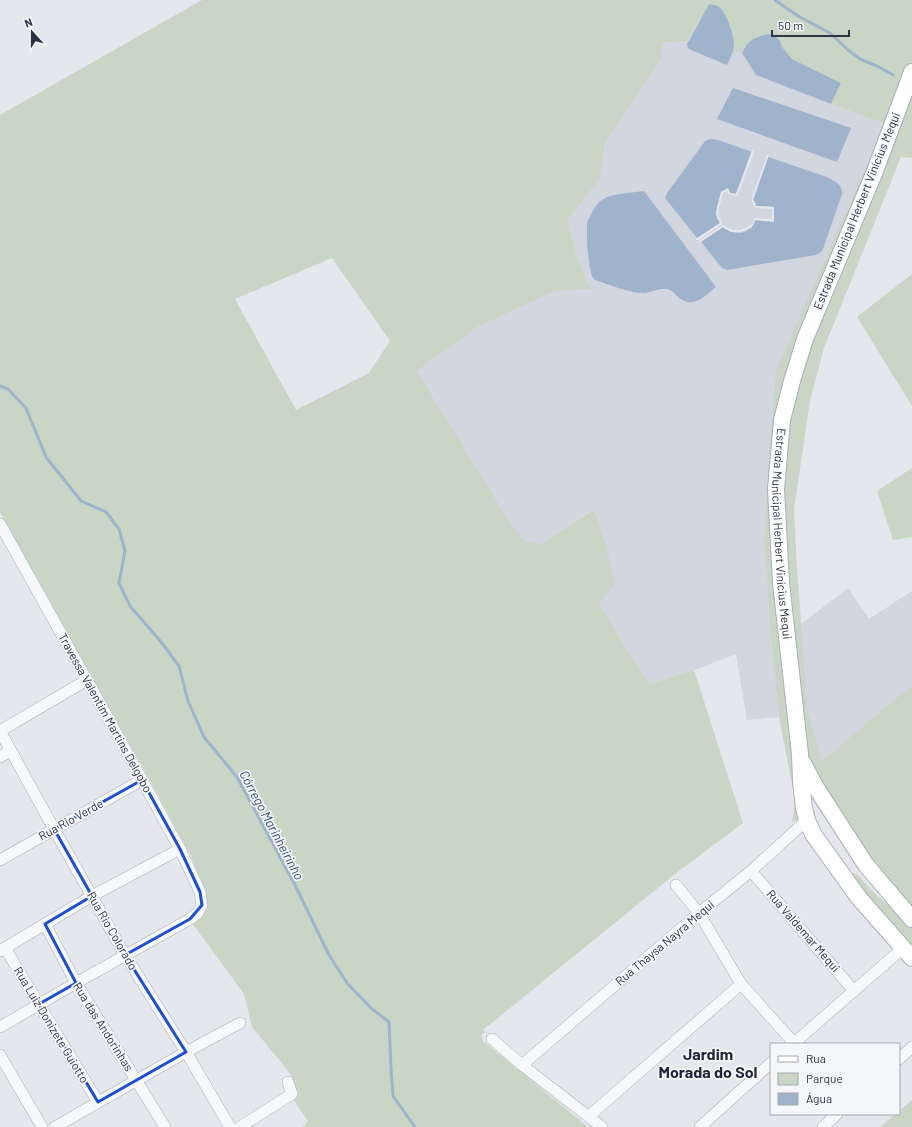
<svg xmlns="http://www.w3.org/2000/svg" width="912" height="1127" viewBox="0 0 912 1127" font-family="Barlow,sans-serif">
  <rect width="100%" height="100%" fill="#e4e7ec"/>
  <g fill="#d2d6de">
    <path d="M 688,41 L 742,52 L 831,104 L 885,124 L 776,369 L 769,452 L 764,543 L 771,641 L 779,717 L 747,720 L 736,654 L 694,670 L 649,684 L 599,604 L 593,509 L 542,544 L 525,541 L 510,522 L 417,371 L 476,328 L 557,290 L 591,289 L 576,254 L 568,219 L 600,179 L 605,144 L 662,58 L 662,43 Z"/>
    <path d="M 848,588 L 869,619 L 912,591 L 912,685 L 822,762 L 808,712 L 801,624 Z"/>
  </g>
  <g fill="#c9d6c5" fill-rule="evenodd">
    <path d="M 202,0 L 912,0 L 912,61 L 779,419 L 800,817 L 792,823 L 795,799 L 779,717 L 771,641 L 764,543 L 769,452 L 776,369 L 885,124 L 831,104 L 841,83 L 792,59 L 782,47 L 780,41 L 745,46 L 742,53 L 733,51 L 734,43 L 732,35 L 709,4 L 688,41 L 662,43 L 662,58 L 605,144 L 600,179 L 568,219 L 576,254 L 591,289 L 557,290 L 476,328 L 417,371 L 510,522 L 525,541 L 542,544 L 594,509 L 606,546 L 615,583 L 599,604 L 649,684 L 694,670 L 743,823 L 675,874 L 483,1030 L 485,1032 L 481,1035 L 483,1041 L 588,1127 L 303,1127 L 308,1121 L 293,1099 L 296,1094 L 290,1073 L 252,1027 L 244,994 L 192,923 L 207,905 L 205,890 L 190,854 L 152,784 L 97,687 L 0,512 L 0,115 ZM 332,258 L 390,341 L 369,373 L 296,410 L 235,299 Z"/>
    <path d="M 912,81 L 912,158 L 901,157 L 824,348 L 810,401 L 794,509 L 797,569 L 808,712 L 822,761 L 912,685 L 912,916 L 904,907 L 807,764 L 784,580 L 783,450 L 797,381 Z"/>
    <path d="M 912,274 L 912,406 L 857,317 Z"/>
    <path d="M 912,468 L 912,537 L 893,540 L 877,491 Z"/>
    <path d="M 853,873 L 857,874 L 872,891 L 887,904 L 899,913 L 912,927 L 912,947 L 849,875 Z"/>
    <path d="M 912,1100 L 912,1127 L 880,1127 L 895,1114 L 899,1114 L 899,1111 Z"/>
  </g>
  <g fill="#9fb4cc">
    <path d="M 709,4 C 712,5 715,5 718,6 C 726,11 734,35 734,44 C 734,51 730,58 727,65 L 691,50 L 688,48 L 687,44 Z"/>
    <path d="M 769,34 L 776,37 L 780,41 L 782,47 L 792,59 L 841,83 L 831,104 L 756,75 L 742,53 C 748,39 756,37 769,34 Z"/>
    <path d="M 733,88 L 851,128 L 837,162 L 717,119 Z"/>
    <path d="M 710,139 L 718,140 L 752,152 L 736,194 L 730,193 L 728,188 L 721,192 L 717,208 L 720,223 L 697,238 L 665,198 L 667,193 L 703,144 L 705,141 Z"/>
    <path d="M 768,157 L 827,177 C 835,181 843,185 842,194 L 823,249 L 821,252 L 816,255 L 727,270 L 722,268 L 701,242 L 723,227 C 729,232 740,235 746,231 C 750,229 753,223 755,220 L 774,221 L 774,207 L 756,206 L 753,200 Z"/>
    <path d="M 644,191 L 716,287 C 703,298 692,310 677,296 C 674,293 671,289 667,289 C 660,288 652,292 645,293 C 628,293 611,285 595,280 L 592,276 L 590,268 L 587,246 L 587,222 L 595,207 L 599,202 L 607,197 L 619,194 Z"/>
  </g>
  <g fill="#e4e7ec">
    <path d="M 752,150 L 754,152 L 738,195 L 736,196 L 729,194 L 727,191 L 723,193 L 719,208 L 718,213 L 722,224 L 699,240 L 696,240 L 696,239 L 720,223 L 717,218 L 716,213 L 717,208 L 721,192 L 728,188 L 730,193 L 736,194 Z"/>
    <path d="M 767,155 L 769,155 L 753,200 L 755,202 L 756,206 L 774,207 L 774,222 L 755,220 L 754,224 L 751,228 L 741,232 L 731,232 L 723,227 L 699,243 L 699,241 L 723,225 L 732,230 L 741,230 L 749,226 L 753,223 L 755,218 L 772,219 L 772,209 L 755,208 L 753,203 L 751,200 Z"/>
  </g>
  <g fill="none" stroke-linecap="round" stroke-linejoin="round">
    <g stroke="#9fb4cc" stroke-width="3">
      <path d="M 775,0 L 798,16 L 830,33 L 848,50 L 860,59 L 877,66 L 893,75"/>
      <path d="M 0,386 L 8,389 L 26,408 L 46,457 L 81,501 L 106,512 L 119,529 L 125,551 L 119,583 L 130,606 L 162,643 L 179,666 L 188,701 L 204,737 L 237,777 L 294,883 L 329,955 L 347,983 L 371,1008 L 389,1022 L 391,1068 L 393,1096 L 415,1127"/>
    </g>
    <defs>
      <g id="minor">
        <path d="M 0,524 L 87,680 L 180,849 L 200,892 L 202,905 L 198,913 L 190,919 L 76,983 L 0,1027"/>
        <path d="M 0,731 L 54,829 L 125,955 L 186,1052 L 230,1127"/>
        <path d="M 0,731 L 87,680"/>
        <path d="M 0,757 L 10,751"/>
        <path d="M 0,860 L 142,780"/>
        <path d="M 751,871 L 854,991"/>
        <path d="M 676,885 L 699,913 L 741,984 L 794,1043"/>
        <path d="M 45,924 L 76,983 L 165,1127"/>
        <path d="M 5,948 L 98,1102"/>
        <path d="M 0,951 L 92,896 L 180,849"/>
        <path d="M 492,1039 L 522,1065 L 602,1127"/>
        <path d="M 793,1044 L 903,948"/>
        <path d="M 0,1055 L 42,1127"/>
        <path d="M 899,1059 L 912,1047"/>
        <path d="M 522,1065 L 699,913 L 751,871 L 807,820"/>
        <path d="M 589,1116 L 741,984"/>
        <path d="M 55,1127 L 186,1052 L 240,1023"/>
        <path d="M 240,1127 L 292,1094 L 288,1082"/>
        <path d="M 700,1127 L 771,1063"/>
        <path d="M 823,1127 L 837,1114"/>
      </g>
      <g id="secondary">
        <path id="s1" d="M 912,72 L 875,171 L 805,339 L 792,381 L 782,420 L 776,489 L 781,583 L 800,754 L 801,782 L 804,808 L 807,820 L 813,834 L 859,898 L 912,958"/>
        <path d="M 803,763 L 815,786 L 866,865 L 912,919"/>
      </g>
    </defs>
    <use href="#minor" stroke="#a9aeb7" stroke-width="12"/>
    <use href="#secondary" stroke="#a9aeb7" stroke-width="18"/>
    <use href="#minor" stroke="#f7f8fa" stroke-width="11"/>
    <use href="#secondary" stroke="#fff" stroke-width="16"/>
  </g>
  <path fill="none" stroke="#1d4ed8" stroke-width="3" stroke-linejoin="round" d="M 142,780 L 180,849 L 200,892 L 202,905 L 190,919 L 125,955 L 186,1052 L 98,1102 L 39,1004 L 76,983 L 45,924 L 92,896 L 54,829 Z"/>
  <g text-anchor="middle" stroke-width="3.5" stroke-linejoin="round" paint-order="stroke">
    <g font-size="12" fill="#2b3445" stroke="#f4f6f9">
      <text transform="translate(857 211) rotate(-68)" y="4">Estrada Municipal Herbert Vinícius Mequi</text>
      <text dy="4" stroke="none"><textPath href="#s1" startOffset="486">Estrada Municipal Herbert Vinícius Mequi</textPath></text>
      <text transform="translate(105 713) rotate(61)" y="4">Travessa Valentim Martins Delgobo</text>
      <text transform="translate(71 820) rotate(-29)" y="4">Rua Rio Verde</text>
      <text transform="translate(112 931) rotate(60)" y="4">Rua Rio Colorado</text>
      <text transform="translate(803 931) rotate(49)" y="4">Rua Valdemar Mequi</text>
      <text transform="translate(665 943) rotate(-40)" y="4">Rua Thaysa Nayra Mequi</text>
      <text transform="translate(51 1025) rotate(59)" y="4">Rua Luiz Donizete Guiotto</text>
      <text transform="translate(103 1027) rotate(58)" y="4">Rua das Andorinhas</text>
    </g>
    <g font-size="13" font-style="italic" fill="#34527a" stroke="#f4f6f9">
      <text transform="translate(272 825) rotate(62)" y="5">Córrego Marinheirinho</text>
    </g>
    <g font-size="16" font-weight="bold" fill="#1d2536" stroke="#f4f6f9">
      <text x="708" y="1060">Jardim<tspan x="708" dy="18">Morada do Sol</tspan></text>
    </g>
  </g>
  <rect x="770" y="1043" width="130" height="72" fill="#f4f6f9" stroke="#a4a8b1"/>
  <rect x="778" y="1056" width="20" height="6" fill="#ffffff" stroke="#a4a8b1"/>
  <text x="806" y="1063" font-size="12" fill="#2b3445">Rua</text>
  <rect x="778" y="1073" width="20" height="12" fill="#c9d6c5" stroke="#a4a8b1"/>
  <text x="806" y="1083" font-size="12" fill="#2b3445">Parque</text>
  <rect x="778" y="1093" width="20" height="12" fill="#9fb4cc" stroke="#a4a8b1"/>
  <text x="806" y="1103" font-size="12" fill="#2b3445">Água</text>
  <g transform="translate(32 32) rotate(339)" stroke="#f4f6f9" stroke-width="3" paint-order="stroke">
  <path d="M0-3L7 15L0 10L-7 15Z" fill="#2b3445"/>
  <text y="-6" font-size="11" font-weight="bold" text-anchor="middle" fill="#2b3445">N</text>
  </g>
  <path d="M772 30v6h77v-6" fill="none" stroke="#2b3445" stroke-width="2"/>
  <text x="778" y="30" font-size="12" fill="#2b3445" stroke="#f4f6f9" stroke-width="3" paint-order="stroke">50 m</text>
</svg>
